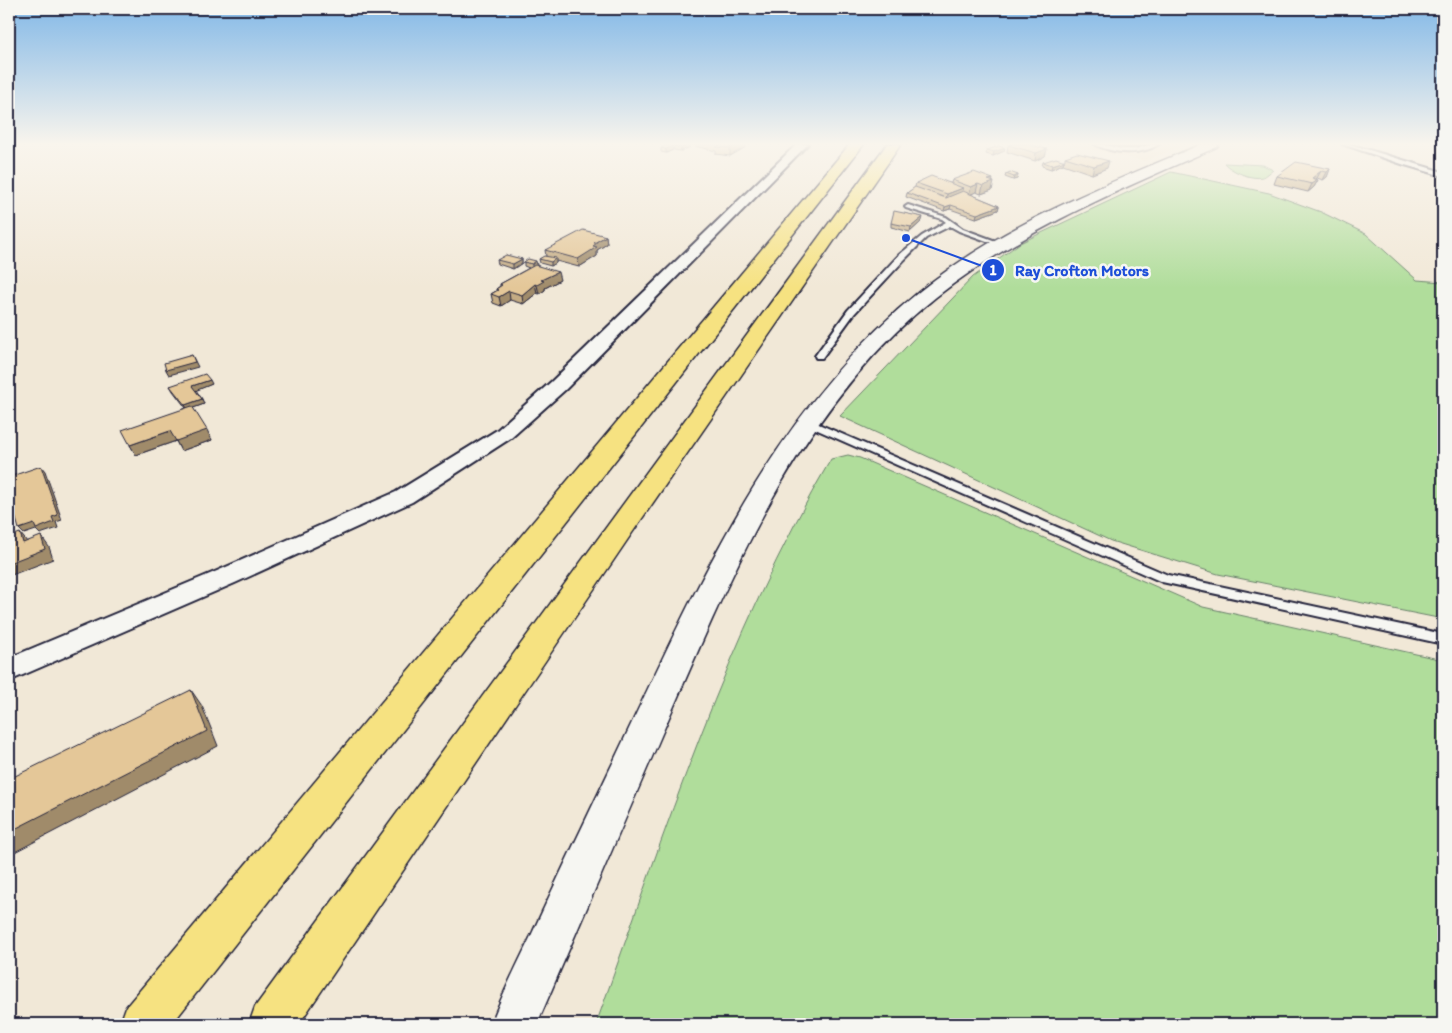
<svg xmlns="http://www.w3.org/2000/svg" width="1452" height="1033" viewBox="0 0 1452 1033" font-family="Itim,sans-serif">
  <rect width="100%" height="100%" fill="#f1e8d7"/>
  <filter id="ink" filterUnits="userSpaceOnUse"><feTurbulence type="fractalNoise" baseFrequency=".02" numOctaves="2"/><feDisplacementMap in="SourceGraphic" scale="10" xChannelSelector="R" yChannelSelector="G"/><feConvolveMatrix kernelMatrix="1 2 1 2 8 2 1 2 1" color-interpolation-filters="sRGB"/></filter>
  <g filter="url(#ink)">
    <path fill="#eddec4" d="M 1064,144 L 1186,144 L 1145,161 Z"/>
    <g fill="#b0dd9b" stroke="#69806b">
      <path d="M 1224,163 L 1263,165 L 1273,170 C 1270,172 1266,176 1263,177 C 1251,180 1231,171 1224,163 Z"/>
      <path d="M 1171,172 L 1269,193 L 1321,212 L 1366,234 L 1417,280 L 1443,282 L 1443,619 L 1218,574 L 1111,541 L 840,416 L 973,277 L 1020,243 Z"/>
      <path d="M 848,455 L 860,458 L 1203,607 L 1443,660 L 1443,1024 L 596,1024 C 665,833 727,635 831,459 Z"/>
    </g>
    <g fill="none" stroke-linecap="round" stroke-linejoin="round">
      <defs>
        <g id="lane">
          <path d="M 1094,144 C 1106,143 1118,150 1131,149 C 1141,149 1149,143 1159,144 C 1141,156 1113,154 1094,144 Z"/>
          <path d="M 1342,144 L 1349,144 L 1443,172 L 1443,176 L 1405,165 Z"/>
          <path d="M 908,205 L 946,217 L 963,229 L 1004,244 L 998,245 L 959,231 L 950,226 L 926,238 L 905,259 L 854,314 L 822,358 L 816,358 L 815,356 L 848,310 L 899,255 L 922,236 L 946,222 L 942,219 L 906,208 L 905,207 Z"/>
          <path d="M 807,419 L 1168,575 L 1443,634 L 1443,644 L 1162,582 L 804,424 L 802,422 Z"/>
        </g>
        <path id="street" d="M 797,144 L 808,144 L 566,389 L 511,438 L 412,502 L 235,583 L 9,681 L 9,658 L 217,571 L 396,492 L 497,430 L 552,381 Z"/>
        <path id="secondary" d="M 1202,144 L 1219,144 L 1217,147 C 1119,190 1020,231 936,297 C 797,407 730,578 661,736 C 620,832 578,928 537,1024 L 491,1024 C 502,995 516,967 530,938 C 555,883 582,828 608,773 C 691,600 767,415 920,291 C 1003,224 1105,185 1202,144 Z"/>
        <g id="highway">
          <path d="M 850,144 L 864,144 L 172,1024 L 120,1024 L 126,1007 Z"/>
          <path d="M 887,144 L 901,144 L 632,533 L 299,1024 L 249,1024 L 255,1007 Z"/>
        </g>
      </defs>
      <use href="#lane" stroke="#22223b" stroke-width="4"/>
      <use href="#street" stroke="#22223b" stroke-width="4"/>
      <use href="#secondary" stroke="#22223b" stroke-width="3"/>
      <use href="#highway" stroke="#22223b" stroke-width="3"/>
      <use href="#lane" fill="#f6f6f2" fill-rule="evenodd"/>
      <use href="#street" fill="#f6f6f2" fill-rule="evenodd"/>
      <use href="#secondary" fill="#f6f6f2" fill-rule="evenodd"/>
      <use href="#highway" fill="#f6e281" fill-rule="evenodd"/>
    </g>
    <g fill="#c4ab83" stroke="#22223b">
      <path d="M 690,144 L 690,147 L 681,151 L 674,150 L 674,146 Z"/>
      <path d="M 695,144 L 746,144 L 746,147 L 730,156 L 716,154 L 716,151 L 695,146 Z"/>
      <path d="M 1118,144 L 1139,144 L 1130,147 Z"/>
      <path d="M 1008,145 L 1047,149 L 1045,156 L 1035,161 L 1007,152 Z"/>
      <path d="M 661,148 L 673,150 L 666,153 L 661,152 Z"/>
      <path d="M 987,150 L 1004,151 L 993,156 L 986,154 Z"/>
      <path d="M 1065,157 L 1107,168 L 1092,174 L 1063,164 L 1051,169 L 1042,166 L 1043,162 L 1065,160 Z"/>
      <path d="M 1330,169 L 1327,177 L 1323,180 L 1317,178 L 1316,179 L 1318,180 L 1314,187 L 1308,192 L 1274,184 L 1277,176 Z"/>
      <path d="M 1006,174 L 1018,175 L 1017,179 L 1013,180 L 1005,177 Z"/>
      <path d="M 952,180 L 993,182 L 992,190 L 981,194 L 976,192 L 970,194 L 999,206 L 998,210 L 976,218 L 950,209 L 944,211 L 906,197 L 907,193 L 915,187 L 916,183 L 951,183 Z"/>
      <path d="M 922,221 L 910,232 L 891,227 L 891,223 Z"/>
      <path d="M 606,236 L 607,244 L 597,250 L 597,256 L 579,267 L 556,261 L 556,263 L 551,266 L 540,263 L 539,259 L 546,256 L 545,250 Z"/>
      <path d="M 522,259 L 522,263 L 513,269 L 498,264 L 497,260 Z"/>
      <path d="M 524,262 L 537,265 L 560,280 L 545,288 L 545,290 L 539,294 L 537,293 L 523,304 L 510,300 L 501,306 L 493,303 L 491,294 L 496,291 L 496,289 L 500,286 L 500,284 L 529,268 L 524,266 Z"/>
      <path d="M 212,384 L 196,390 L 202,399 L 204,404 L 193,408 L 212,440 L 181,451 L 176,441 L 136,455 L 130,445 L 186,408 L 173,391 L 170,386 Z"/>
    </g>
    <g fill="#a08b6a" stroke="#22223b">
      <path d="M 690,144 L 690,147 L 681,151 L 681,148 Z"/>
      <path d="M 739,144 L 746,144 L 746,147 L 730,156 L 730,148 Z"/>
      <path d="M 1131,144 L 1139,144 L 1130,147 Z"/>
      <path d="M 673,146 L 673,150 L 666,153 L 666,149 Z"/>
      <path d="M 1005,148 L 1004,151 L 993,156 L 994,152 Z"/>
      <path d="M 1047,149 L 1045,156 L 1035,161 L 1036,153 Z"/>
      <path d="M 1064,161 L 1063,164 L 1051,169 L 1052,165 Z"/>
      <path d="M 1109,161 L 1107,168 L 1092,174 L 1094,166 Z"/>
      <path d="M 1330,169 L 1327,177 L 1323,180 L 1327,172 Z"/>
      <path d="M 1321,171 L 1317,178 L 1310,184 L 1312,178 Z"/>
      <path d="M 1018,175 L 1017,179 L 1013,180 L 1014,177 Z"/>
      <path d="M 993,179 L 992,183 L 994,182 L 992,190 L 981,194 L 983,186 L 988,180 Z"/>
      <path d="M 1318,180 L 1314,187 L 1308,192 L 1312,184 Z"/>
      <path d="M 978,184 L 976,192 L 969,195 L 971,187 Z"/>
      <path d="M 963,188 L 962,195 L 946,202 L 947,194 Z"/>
      <path d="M 951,205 L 950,209 L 944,211 L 945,207 Z"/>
      <path d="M 999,206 L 998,210 L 976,218 L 977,214 Z"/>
      <path d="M 923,217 L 922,221 L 910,232 L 911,227 Z"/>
      <path d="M 606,236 L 607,244 L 597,250 L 597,256 L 579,267 L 578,259 L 593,246 L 594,243 Z"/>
      <path d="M 556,258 L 556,263 L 551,266 L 551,262 Z"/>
      <path d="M 522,259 L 522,263 L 513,269 L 513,264 Z"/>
      <path d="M 536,261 L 537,265 L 532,268 L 532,264 Z"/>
      <path d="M 558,272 L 560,280 L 545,288 L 545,290 L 539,294 L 537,285 L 541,280 Z"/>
      <path d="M 535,284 L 537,293 L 523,304 L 522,295 Z"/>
      <path d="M 509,291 L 510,300 L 501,306 L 499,297 Z"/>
      <path d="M 192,355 L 198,367 L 169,375 L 166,370 Z"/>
      <path d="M 210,380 L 212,384 L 195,391 L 192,386 Z"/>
      <path d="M 202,399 L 204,404 L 188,410 L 185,405 Z"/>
      <path d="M 207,430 L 212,440 L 181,451 L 176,441 L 136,455 L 130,445 L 170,431 Z"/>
      <path d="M 41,466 L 45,471 L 62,520 L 56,522 L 58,528 L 40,534 L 36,530 L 24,534 L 19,529 Z"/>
      <path d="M 12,505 L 17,510 L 9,513 L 9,506 Z"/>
      <path d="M 20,533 L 28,543 L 23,543 Z"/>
      <path d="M 41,536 L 49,547 L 53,559 L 9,576 L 9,563 Z"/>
      <path d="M 191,690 L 202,706 L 218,746 L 9,855 L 9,832 Z"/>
    </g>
    <g fill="#e4c798" stroke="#22223b">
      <path d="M 680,144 L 690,144 L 681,148 L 674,146 Z"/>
      <path d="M 716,144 L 739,144 L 730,148 L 716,147 L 721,145 Z"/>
      <path d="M 1012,144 L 1027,144 L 1047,149 L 1036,153 L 1008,145 Z"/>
      <path d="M 668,145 L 673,146 L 666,149 L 661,148 Z"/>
      <path d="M 999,146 L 1005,148 L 994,152 L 987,150 Z"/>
      <path d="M 1077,153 L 1109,161 L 1094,166 L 1065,157 Z"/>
      <path d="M 1056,158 L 1065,161 L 1052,165 L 1043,162 Z"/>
      <path d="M 1296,162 L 1330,169 L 1327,172 L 1321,171 L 1312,178 L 1318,180 L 1312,184 L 1277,176 Z"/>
      <path d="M 974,172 L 993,179 L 988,180 L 994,182 L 983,186 L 978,184 L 971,187 L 952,180 Z"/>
      <path d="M 1010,172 L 1018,175 L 1014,177 L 1006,174 Z"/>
      <path d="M 931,176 L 963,188 L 947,194 L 916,183 Z"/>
      <path d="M 915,187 L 946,198 L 963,191 L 999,206 L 977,214 L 951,205 L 945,207 L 907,193 Z"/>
      <path d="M 894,211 L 923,217 L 911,227 L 891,223 Z"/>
      <path d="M 583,230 L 606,236 L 594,243 L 597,243 L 593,246 L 597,247 L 578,259 L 545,250 Z"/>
      <path d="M 506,255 L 522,259 L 513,264 L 497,260 Z"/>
      <path d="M 544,256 L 556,258 L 551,262 L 539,259 Z"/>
      <path d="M 528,259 L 536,261 L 532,264 L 524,262 Z"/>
      <path d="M 535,265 L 558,272 L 541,280 L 544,281 L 537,285 L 535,284 L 522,295 L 509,291 L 499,297 L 491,294 L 498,290 L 496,289 L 502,285 L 500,284 Z"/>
      <path d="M 192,355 L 195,362 L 166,370 L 164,363 Z"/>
      <path d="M 205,374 L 210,380 L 192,386 L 202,399 L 185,405 L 170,386 Z"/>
      <path d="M 192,406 L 207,430 L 176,441 L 170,431 L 130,445 L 122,430 Z"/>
      <path d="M 41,466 L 58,515 L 52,517 L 54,522 L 36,529 L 34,524 L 19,529 L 12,505 L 9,506 L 9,477 Z"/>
      <path d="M 20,533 L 23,543 L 41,536 L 45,549 L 9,563 L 9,537 Z"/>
      <path d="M 191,690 L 207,731 L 9,832 L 9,779 Z"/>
    </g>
  </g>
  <linearGradient id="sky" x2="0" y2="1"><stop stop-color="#82b8e7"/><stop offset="0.5" stop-color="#f9f5ed"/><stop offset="1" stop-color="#f9f5ed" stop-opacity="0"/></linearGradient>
  <rect width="1452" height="288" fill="url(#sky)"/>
  <path fill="none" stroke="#1d4ed8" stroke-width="2" d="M906 238L993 270"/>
  <g fill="#1d4ed8" stroke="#f6f6f2" stroke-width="2">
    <circle cx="906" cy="238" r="5"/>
    <circle cx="993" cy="270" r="12"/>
  </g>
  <g font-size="15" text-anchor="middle" font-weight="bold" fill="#fff">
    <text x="993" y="275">1</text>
  </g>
  <g font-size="16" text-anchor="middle" font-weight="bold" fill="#1d4ed8" stroke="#f6f6f2" stroke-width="5" stroke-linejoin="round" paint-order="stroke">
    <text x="1082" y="276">Ray Crofton Motors</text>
  </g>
  <rect width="1452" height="1033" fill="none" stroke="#f6f6f2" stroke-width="30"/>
  <rect x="15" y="15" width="1422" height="1003" fill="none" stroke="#22223b" stroke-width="2" filter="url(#ink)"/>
</svg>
